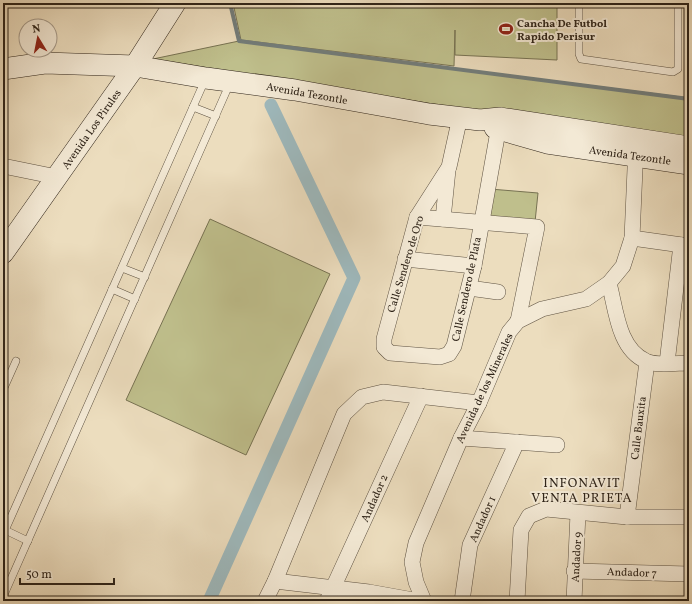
<svg xmlns="http://www.w3.org/2000/svg" width="692" height="604" viewBox="0 0 692 604" font-family="Vollkorn,serif">
  <rect width="100%" height="100%" fill="#ecddbe"/>
  <filter id="stains"><feTurbulence type="fractalNoise" baseFrequency=".005" numOctaves="4"/><feColorMatrix values="0 0 0 0 .2 0 0 0 0 .09 0 0 0 0 .02 0 0 0 .5 -.17"/></filter>
  <radialGradient id="worn" r=".72"><stop offset=".6" stop-color="#630" stop-opacity="0"/><stop offset="1" stop-color="#630" stop-opacity=".3"/></radialGradient>
  <g fill="#bfbf8c" stroke="#777252">
    <path d="M 233,3 L 557,3 L 557,60 L 455,55 L 455,30 L 454,66 L 241,40 Z"/>
    <path d="M 239,41 L 689,98 L 689,145 L 153,59 Z"/>
    <path d="M 490,189 L 538,193 L 535,222 L 488,218 Z"/>
    <path d="M 210,219 L 330,274 L 246,455 L 126,400 Z"/>
  </g>
  <g fill="none" stroke-linecap="round" stroke-linejoin="round">
    <path stroke="#727d7b" stroke-width="4" d="M 230,3 L 239,41 L 689,99"/>
    <path stroke="#9eb9bd" stroke-width="13" d="M 209,601 L 354,278 L 271,105"/>
    <defs>
      <g id="lane">
        <path d="M 579,3 L 579,54 L 581,59 L 673,72 L 678,69 L 678,3"/>
        <path d="M 193,107 L 216,116"/>
        <path d="M 122,268 L 145,277"/>
        <path d="M 112,289 L 135,299"/>
        <path d="M 3,390 L 16,361"/>
        <path d="M 5,530 L 28,541"/>
        <path d="M 3,535 L 205,80"/>
        <path d="M 3,597 L 230,83"/>
      </g>
      <g id="street">
        <path d="M 460,117 L 449,167 L 417,217 L 384,339 L 384,347 L 390,353 L 440,357 L 449,354 L 454,346 L 474,266 L 500,120"/>
        <path d="M 3,166 L 57,177"/>
        <path d="M 417,217 L 537,227 L 518,321"/>
        <path d="M 443,219 L 448,170"/>
        <path d="M 632,238 L 689,246"/>
        <path d="M 405,259 L 474,266"/>
        <path d="M 609,283 C 616,309 618,349 646,361 C 655,366 678,363 689,363"/>
        <path d="M 469,288 L 498,292"/>
        <path d="M 667,363 L 681,245"/>
        <path d="M 461,438 L 557,445"/>
        <path d="M 627,517 L 647,362"/>
        <path d="M 574,571 L 689,574"/>
        <path d="M 275,581 L 369,592 L 419,601"/>
        <path d="M 265,601 L 275,581 L 344,414 L 362,397 L 383,392 L 479,403"/>
        <path d="M 327,601 L 421,396"/>
        <path d="M 424,601 L 416,582 L 412,562 L 416,543 L 461,438 L 479,403 L 509,332 L 518,321 L 542,309 L 586,299 L 609,283 L 623,266 L 632,238 L 636,146"/>
        <path d="M 462,601 L 470,545 L 517,442"/>
        <path d="M 517,601 L 521,530 L 529,516 L 546,509 L 627,517 L 689,517"/>
        <path d="M 574,601 L 578,513"/>
      </g>
      <g id="secondary">
        <path d="M 3,69 L 45,63 L 135,66 L 206,78 L 295,90 L 429,114 L 480,120 L 500,118 L 689,147"/>
        <path d="M 495,128 L 547,143 L 689,164"/>
        <path d="M 3,253 L 135,66 L 175,3"/>
      </g>
    </defs>
    <use href="#lane" stroke="#5e5242" stroke-width="8"/>
    <use href="#street" stroke="#5e5242" stroke-width="16"/>
    <use href="#secondary" stroke="#2f2419" stroke-width="22"/>
    <use href="#lane" stroke="#f3e9d5" stroke-width="7"/>
    <use href="#street" stroke="#f3e9d5" stroke-width="15"/>
    <use href="#secondary" stroke="#f3e9d5" stroke-width="21"/>
  </g>
  <defs>
    <symbol id="stadium-bare" viewBox="-9 -9 18 18"><path d="M0-5a6.5 5 0 1 0 0 10a6.5 5 0 1 0 0-10ZM-3.5-1.8h7v3.6h-7Z" fill="#8f2418" stroke="#f3e9d5" stroke-width="2.5" paint-order="stroke"/></symbol>
  </defs>
  <g fill-rule="evenodd">
    <use href="#stadium-bare" x="496" y="19" width="20" height="20"/>
  </g>
  <g text-anchor="middle" stroke-width="4" stroke-linejoin="round" paint-order="stroke">
    <g font-size="11" font-weight="bold" fill="#2f2419" stroke="#f3e9d5" text-anchor="start">
      <text x="517" y="27">Cancha De Futbol<tspan x="517" dy="13">Rapido Perisur</tspan></text>
    </g>
    <g font-size="11" fill="#2f2419" stroke="#f3e9d5">
      <text transform="translate(307 93) rotate(10)" y="4">Avenida Tezontle</text>
      <text transform="translate(91 129) rotate(-55)" y="4">Avenida Los Pirules</text>
      <text transform="translate(630 155) rotate(8)" y="4">Avenida Tezontle</text>
      <text transform="translate(405 264) rotate(-73)" y="4">Calle Sendero de Oro</text>
      <text transform="translate(466 289) rotate(-78)" y="4">Calle Sendero de Plata</text>
      <text transform="translate(484 388) rotate(-65)" y="4">Avenida de los Minerales</text>
      <text transform="translate(638 428) rotate(-83)" y="4">Calle Bauxita</text>
      <text transform="translate(374 498) rotate(-66)" y="4">Andador 2</text>
      <text transform="translate(482 519) rotate(-66)" y="4">Andador 1</text>
      <text transform="translate(576 557) rotate(-87)" y="4">Andador 9</text>
      <text transform="translate(632 572) rotate(2)" y="4">Andador 7</text>
    </g>
    <g font-size="13" letter-spacing="1" fill="#2f2419" stroke="#f3e9d5">
      <text x="582" y="487">INFONAVIT<tspan x="582" dy="15">VENTA PRIETA</tspan></text>
    </g>
  </g>
  <rect width="692" height="604" fill="none" stroke="#ecddbe" stroke-width="16"/>
  <rect x="4" y="4" width="684" height="596" fill="none" stroke="#2f2419" stroke-width="2"/>
  <rect x="8" y="8" width="676" height="588" fill="none" stroke="#2f2419"/>
  <g transform="translate(38 38) rotate(350)"><circle r="19" fill="#f3e9d5" stroke="#a59a8a"/>
  <path d="M0-3L7 15L0 10L-7 15Z" fill="#8f2418"/>
  <text y="-6" font-size="11" font-weight="bold" text-anchor="middle" fill="#2f2419">N</text>
  </g>
  <path d="M20 578v6h94v-6" fill="none" stroke="#2f2419" stroke-width="2"/>
  <text x="26" y="578" font-size="12" fill="#2f2419" stroke="#f3e9d5" stroke-width="3" paint-order="stroke">50 m</text>
  <rect width="100%" height="100%" filter="url(#stains)"/>
  <rect width="100%" height="100%" fill="url(#worn)"/>
</svg>
